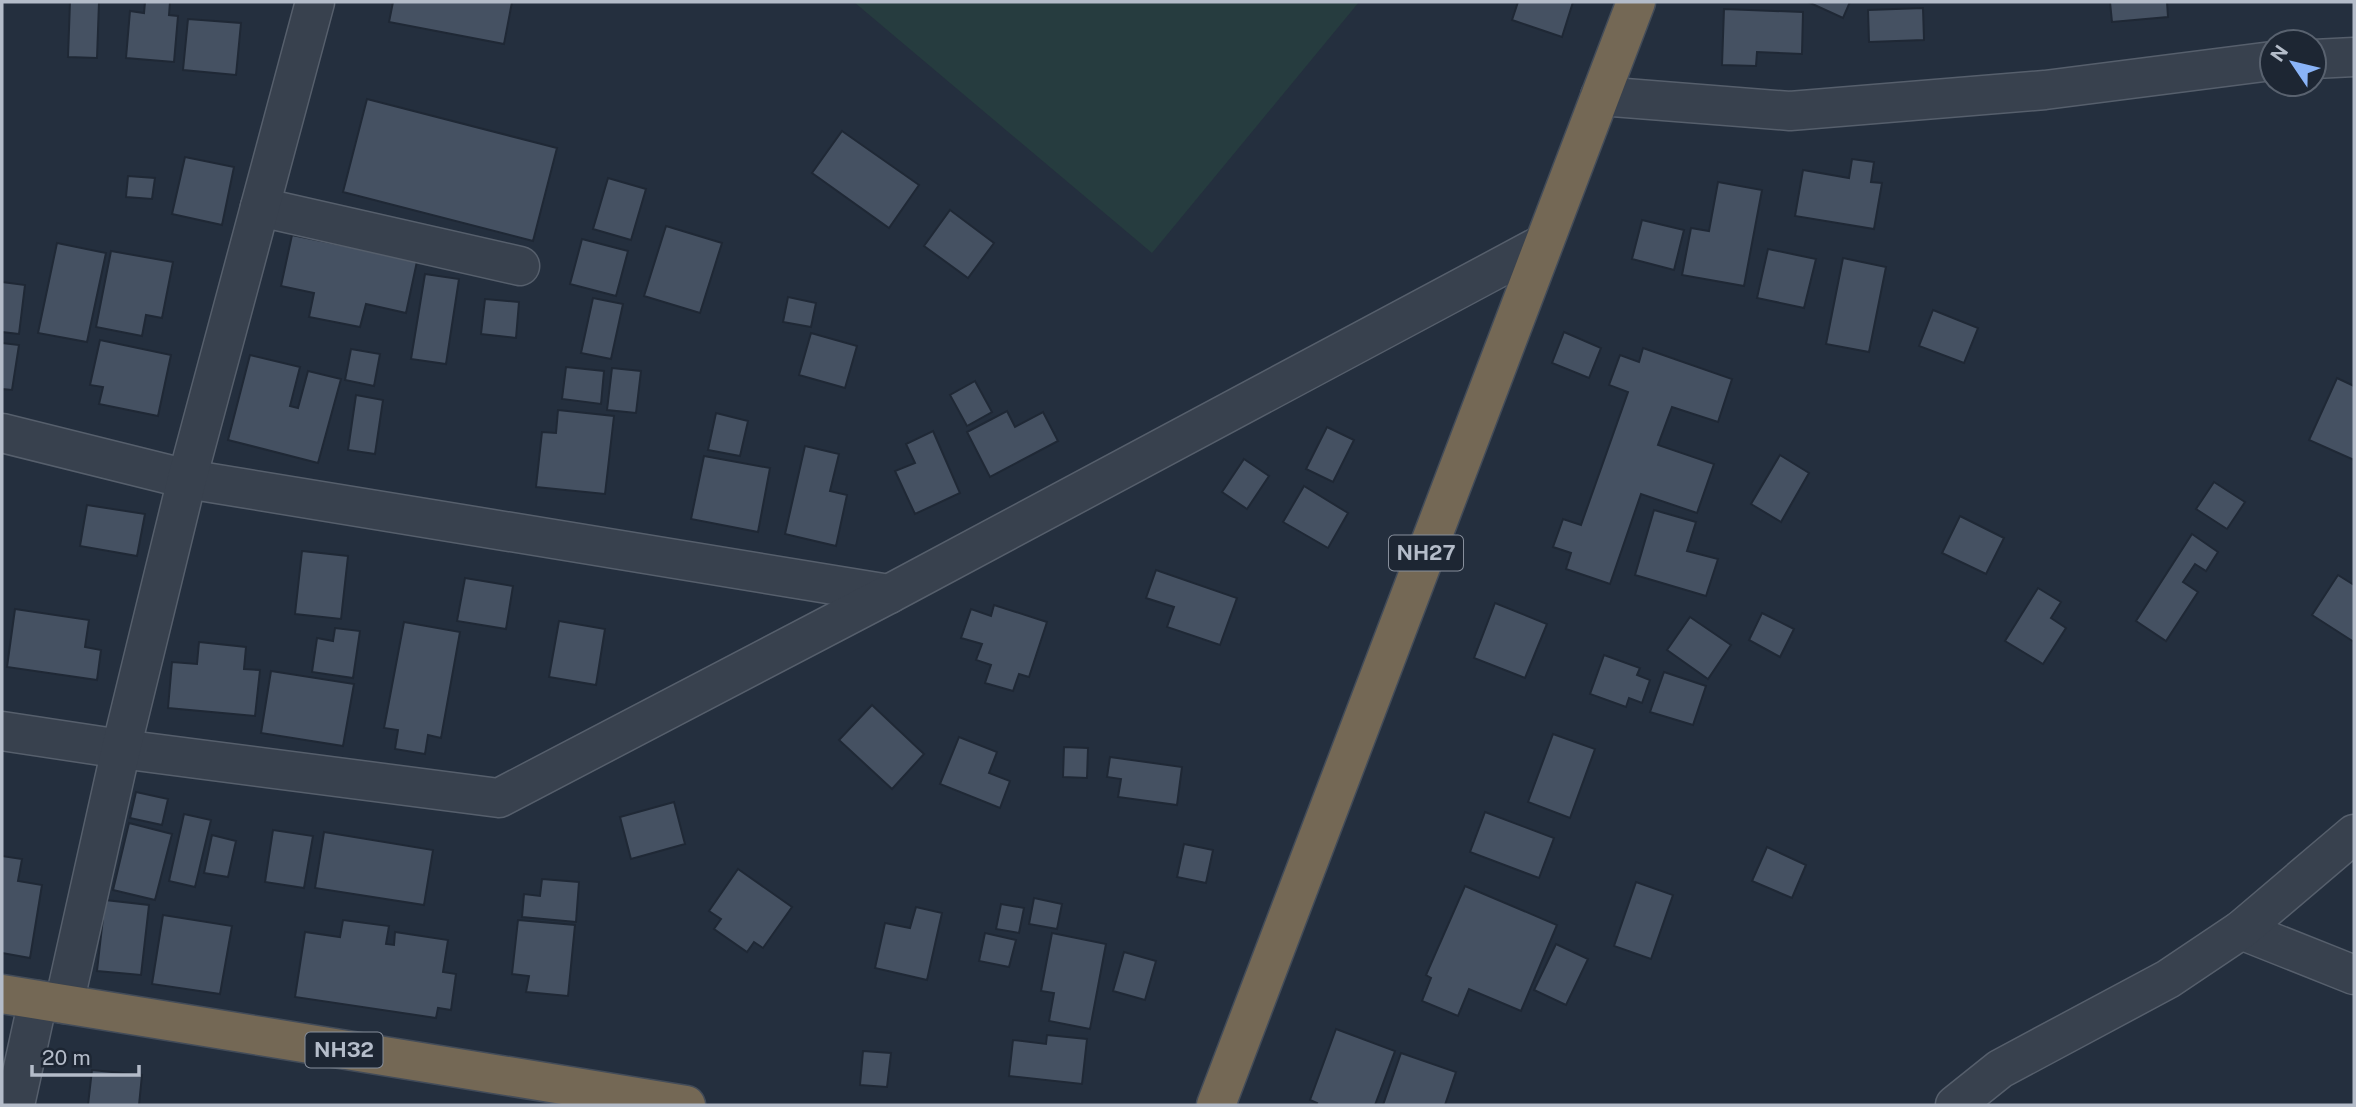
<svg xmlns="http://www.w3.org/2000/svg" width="2356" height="1107" viewBox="0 0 2356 1107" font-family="'Public Sans',sans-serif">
  <rect width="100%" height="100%" fill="#242f3e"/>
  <path fill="#263c3f" d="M 854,2 L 1359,2 L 1152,253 Z"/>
  <g fill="#455162" stroke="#1f2835" stroke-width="2">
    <path d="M 70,2 L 99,2 L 97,58 L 68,57 Z"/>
    <path d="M 145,2 L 170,2 L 169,15 L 178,16 L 174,62 L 126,58 L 130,11 L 144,13 Z"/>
    <path d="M 393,2 L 512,2 L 504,44 L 389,22 Z"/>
    <path d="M 1518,2 L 1573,2 L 1562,37 L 1512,20 Z"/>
    <path d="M 1808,2 L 1850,2 L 1843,18 Z"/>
    <path d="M 2110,2 L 2167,2 L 2168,17 L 2112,22 Z"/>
    <path d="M 1923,8 L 1924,40 L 1869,42 L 1868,10 Z"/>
    <path d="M 1724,9 L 1803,12 L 1802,54 L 1757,52 L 1756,66 L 1722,65 Z"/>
    <path d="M 188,19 L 241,23 L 236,75 L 183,70 Z"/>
    <path d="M 367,99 L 557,148 L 533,241 L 343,192 Z"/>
    <path d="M 842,131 L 919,185 L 889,228 L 812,173 Z"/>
    <path d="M 185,157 L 234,167 L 222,225 L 172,214 Z"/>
    <path d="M 1852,159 L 1874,162 L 1871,182 L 1882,183 L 1874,229 L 1795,216 L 1803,170 L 1849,178 Z"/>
    <path d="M 128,176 L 155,178 L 152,199 L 126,197 Z"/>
    <path d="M 608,178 L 646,189 L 631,240 L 593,229 Z"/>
    <path d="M 1718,182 L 1762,190 L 1744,286 L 1682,275 L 1691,228 L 1709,231 Z"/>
    <path d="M 950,210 L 994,243 L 968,278 L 924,246 Z"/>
    <path d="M 1642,220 L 1684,230 L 1674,270 L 1632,259 Z"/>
    <path d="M 666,226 L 722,243 L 700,313 L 644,296 Z"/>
    <path d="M 292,235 L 386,254 L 419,252 L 406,313 L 366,304 L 360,327 L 309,317 L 314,293 L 281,286 Z"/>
    <path d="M 582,239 L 628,251 L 616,296 L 570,284 Z"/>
    <path d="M 57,243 L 106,253 L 87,342 L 38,333 Z"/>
    <path d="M 1768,249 L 1816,259 L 1804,308 L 1757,298 Z"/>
    <path d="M 111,251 L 173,262 L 162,318 L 146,315 L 142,336 L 96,327 Z"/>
    <path d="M 1843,258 L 1886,267 L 1869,352 L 1826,344 Z"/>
    <path d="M 425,274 L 459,279 L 446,364 L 411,359 Z"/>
    <path d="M 2,282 L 25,285 L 19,334 L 2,332 Z"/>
    <path d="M 788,297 L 816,303 L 811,327 L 783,322 Z"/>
    <path d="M 593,298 L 623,304 L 611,359 L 581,353 Z"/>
    <path d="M 485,299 L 519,302 L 516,338 L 481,334 Z"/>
    <path d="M 1933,310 L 1978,328 L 1964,363 L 1919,346 Z"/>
    <path d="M 1564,332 L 1601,348 L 1589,378 L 1552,363 Z"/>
    <path d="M 811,333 L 857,346 L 845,388 L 799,375 Z"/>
    <path d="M 100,340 L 171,355 L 158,416 L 99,404 L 103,387 L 90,385 Z"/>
    <path d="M 2,343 L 19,345 L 12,390 L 2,389 Z"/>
    <path d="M 1643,348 L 1732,379 L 1718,422 L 1672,407 L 1658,445 L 1714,464 L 1697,513 L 1641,494 L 1610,584 L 1566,569 L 1571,553 L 1553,547 L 1563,519 L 1581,525 L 1628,392 L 1609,385 L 1620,355 L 1639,362 Z"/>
    <path d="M 351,349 L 380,354 L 374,386 L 345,380 Z"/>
    <path d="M 250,355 L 300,367 L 290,406 L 298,408 L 308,371 L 341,379 L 318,463 L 228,440 Z"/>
    <path d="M 566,367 L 604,371 L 601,404 L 562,399 Z"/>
    <path d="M 612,368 L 641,371 L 636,413 L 607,410 Z"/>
    <path d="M 2337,378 L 2354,386 L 2354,460 L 2309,440 Z"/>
    <path d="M 975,381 L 992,412 L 967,426 L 950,395 Z"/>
    <path d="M 356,395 L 383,400 L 375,454 L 348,450 Z"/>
    <path d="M 558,410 L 614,416 L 605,494 L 536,487 L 542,432 L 556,433 Z"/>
    <path d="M 1007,411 L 1015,427 L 1043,412 L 1058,441 L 990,477 L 967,432 Z"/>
    <path d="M 716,413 L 748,421 L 740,456 L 708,450 Z"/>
    <path d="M 1327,427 L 1354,440 L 1333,482 L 1306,469 Z"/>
    <path d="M 933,431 L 960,493 L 915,514 L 895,471 L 915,463 L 906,444 Z"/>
    <path d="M 805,446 L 839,454 L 830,491 L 847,495 L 836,546 L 785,534 Z"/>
    <path d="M 1780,455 L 1809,473 L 1781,522 L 1751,504 Z"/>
    <path d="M 704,456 L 770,468 L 758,532 L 691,519 Z"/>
    <path d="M 1244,459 L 1269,476 L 1247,509 L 1222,492 Z"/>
    <path d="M 2214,482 L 2245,502 L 2227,529 L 2196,509 Z"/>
    <path d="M 1304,486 L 1348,513 L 1328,548 L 1283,522 Z"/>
    <path d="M 87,505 L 145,514 L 137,556 L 80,546 Z"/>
    <path d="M 1654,510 L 1696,522 L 1687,551 L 1718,559 L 1706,596 L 1635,575 Z"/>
    <path d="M 1960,516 L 2004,538 L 1986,574 L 1942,553 Z"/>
    <path d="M 2192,534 L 2218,552 L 2206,571 L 2195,564 L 2183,582 L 2198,592 L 2166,641 L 2136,621 Z"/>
    <path d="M 302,551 L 348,556 L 341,619 L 295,614 Z"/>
    <path d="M 1156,570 L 1237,598 L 1220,645 L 1167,627 L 1174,607 L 1146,598 Z"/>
    <path d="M 2338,575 L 2354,585 L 2354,642 L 2312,615 Z"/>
    <path d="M 465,578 L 513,586 L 506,629 L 457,621 Z"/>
    <path d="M 2038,588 L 2061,602 L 2051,618 L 2066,628 L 2043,664 L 2005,641 Z"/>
    <path d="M 1495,603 L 1547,624 L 1525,678 L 1474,658 Z"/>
    <path d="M 994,605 L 1047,622 L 1029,677 L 1019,674 L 1013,691 L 985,683 L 991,665 L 976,660 L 982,644 L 961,638 L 971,609 L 991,616 Z"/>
    <path d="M 15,609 L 89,620 L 85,647 L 101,650 L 97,680 L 7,667 Z"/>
    <path d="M 1762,613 L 1794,629 L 1780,657 L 1749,640 Z"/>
    <path d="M 1690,617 L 1731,645 L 1708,679 L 1667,650 Z"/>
    <path d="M 559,621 L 605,629 L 596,685 L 549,677 Z"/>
    <path d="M 404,622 L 460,632 L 441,738 L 428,735 L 425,754 L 395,749 L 398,730 L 384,728 Z"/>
    <path d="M 335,628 L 360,631 L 353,678 L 312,672 L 317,638 L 333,641 Z"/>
    <path d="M 199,642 L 246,647 L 244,669 L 260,670 L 255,716 L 168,708 L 172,662 L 197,664 Z"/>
    <path d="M 1604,655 L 1640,668 L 1637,675 L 1650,680 L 1642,703 L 1629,698 L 1626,707 L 1590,694 Z"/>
    <path d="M 271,671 L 354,684 L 343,746 L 261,733 Z"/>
    <path d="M 1664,672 L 1706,686 L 1693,725 L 1650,712 Z"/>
    <path d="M 872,705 L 924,754 L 892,789 L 839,740 Z"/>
    <path d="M 1553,734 L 1595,749 L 1570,818 L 1528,802 Z"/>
    <path d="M 959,737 L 997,752 L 989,773 L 1010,781 L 1000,808 L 940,784 Z"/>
    <path d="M 1064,747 L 1088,748 L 1087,778 L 1063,777 Z"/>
    <path d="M 1110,757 L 1182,767 L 1177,805 L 1118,797 L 1121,779 L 1107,777 Z"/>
    <path d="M 136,792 L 168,799 L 162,825 L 130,818 Z"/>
    <path d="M 674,802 L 685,844 L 631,859 L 620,817 Z"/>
    <path d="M 1485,812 L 1554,838 L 1539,878 L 1470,852 Z"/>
    <path d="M 184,814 L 211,820 L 195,887 L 169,881 Z"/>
    <path d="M 129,823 L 172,834 L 155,900 L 113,890 Z"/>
    <path d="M 273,830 L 313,836 L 304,888 L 265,882 Z"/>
    <path d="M 324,832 L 433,850 L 424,905 L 315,888 Z"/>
    <path d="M 212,835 L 236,841 L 228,877 L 204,873 Z"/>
    <path d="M 1184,844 L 1213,850 L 1206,883 L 1177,877 Z"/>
    <path d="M 1767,847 L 1806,865 L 1792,898 L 1752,881 Z"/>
    <path d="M 2,856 L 22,859 L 18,881 L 42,885 L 30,958 L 2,953 Z"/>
    <path d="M 738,869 L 792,907 L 763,948 L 754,942 L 747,952 L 714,929 L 721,919 L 709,911 Z"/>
    <path d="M 542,879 L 579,882 L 576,922 L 522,917 L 524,894 L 540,896 Z"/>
    <path d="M 1636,882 L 1673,895 L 1651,959 L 1614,946 Z"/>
    <path d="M 1465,886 L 1557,925 L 1521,1011 L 1469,989 L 1458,1016 L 1422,1001 L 1431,978 L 1426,975 Z"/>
    <path d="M 1034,898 L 1062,904 L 1057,929 L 1029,924 Z"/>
    <path d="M 105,900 L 149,905 L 141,975 L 97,971 Z"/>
    <path d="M 1001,904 L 1024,908 L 1019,933 L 996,929 Z"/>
    <path d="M 916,907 L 942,913 L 927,980 L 875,968 L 885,923 L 910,928 Z"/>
    <path d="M 163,915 L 232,926 L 220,994 L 152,984 Z"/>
    <path d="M 343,920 L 389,926 L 386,944 L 394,945 L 395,932 L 448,940 L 443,972 L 456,974 L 451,1010 L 438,1008 L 436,1018 L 295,997 L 305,932 L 340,937 Z"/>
    <path d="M 518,920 L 575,925 L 568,996 L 526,992 L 529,976 L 512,974 Z"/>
    <path d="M 985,933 L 1016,940 L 1009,967 L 979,961 Z"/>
    <path d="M 1052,933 L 1106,944 L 1090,1029 L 1049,1021 L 1054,993 L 1041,991 Z"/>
    <path d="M 1556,944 L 1588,959 L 1566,1005 L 1534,990 Z"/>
    <path d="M 1124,952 L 1156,961 L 1145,1000 L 1113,991 Z"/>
    <path d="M 1336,1029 L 1395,1051 L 1375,1105 L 1316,1105 L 1317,1103 L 1310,1100 Z"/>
    <path d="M 1047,1035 L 1087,1039 L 1082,1084 L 1009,1076 L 1013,1040 L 1046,1044 Z"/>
    <path d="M 863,1051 L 891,1053 L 887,1087 L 860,1085 Z"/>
    <path d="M 1401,1053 L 1456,1072 L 1445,1105 L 1383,1105 Z"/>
    <path d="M 92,1070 L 142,1075 L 139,1105 L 88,1105 Z"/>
  </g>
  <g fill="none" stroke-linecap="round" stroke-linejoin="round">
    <defs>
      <g id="street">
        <path d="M 2314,59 L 2354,57"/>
        <path d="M 1600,96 L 1790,111 L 2045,90 L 2272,61"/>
        <path d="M 260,207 L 520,266"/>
        <path d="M 2,433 L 187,479 L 889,594"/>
        <path d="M 2,731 L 121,749 L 499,798 L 889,594 L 1543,244"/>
        <path d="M 2241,930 L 2354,975"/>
        <path d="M 64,1004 L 121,749 L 187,479 L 315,2"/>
        <path d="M 15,1105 L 38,1000"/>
        <path d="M 1955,1105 L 2000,1069 L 2168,979 L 2241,930 L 2354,834"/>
      </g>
      <g id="highway">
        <path d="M 2,994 L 686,1105"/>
        <path d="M 1216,1105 L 1636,2"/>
      </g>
    </defs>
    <use href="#street" stroke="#565f6c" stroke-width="41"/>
    <use href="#highway" stroke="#434c59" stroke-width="41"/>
    <use href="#street" stroke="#38414e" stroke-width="38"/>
    <use href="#highway" stroke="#746855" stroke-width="38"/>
  </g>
  <g text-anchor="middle" stroke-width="5" stroke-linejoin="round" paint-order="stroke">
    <g fill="#1d2633" stroke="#878f9c" stroke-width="2">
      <rect x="1389" y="535.5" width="74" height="35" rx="5"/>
      <rect x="305.5" y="1032.5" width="77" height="35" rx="5"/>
    </g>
    <g font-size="21" font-weight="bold" fill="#b4bcc9">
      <text x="1426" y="560">NH27</text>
      <text x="344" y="1057">NH32</text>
    </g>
  </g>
  <rect width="2356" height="1107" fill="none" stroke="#b4bcc9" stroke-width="7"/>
  <g transform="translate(2293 63) rotate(305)"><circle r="33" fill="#1d2633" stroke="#59626f" stroke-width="2"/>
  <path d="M0-5L12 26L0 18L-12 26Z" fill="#8ab4f8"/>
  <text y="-10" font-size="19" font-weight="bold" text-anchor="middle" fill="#b4bcc9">N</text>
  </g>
  <path d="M32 1065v10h107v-10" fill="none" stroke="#b4bcc9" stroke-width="3.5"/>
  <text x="42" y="1065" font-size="21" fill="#b4bcc9" stroke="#1d2633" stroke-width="5" paint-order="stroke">20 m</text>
</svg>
